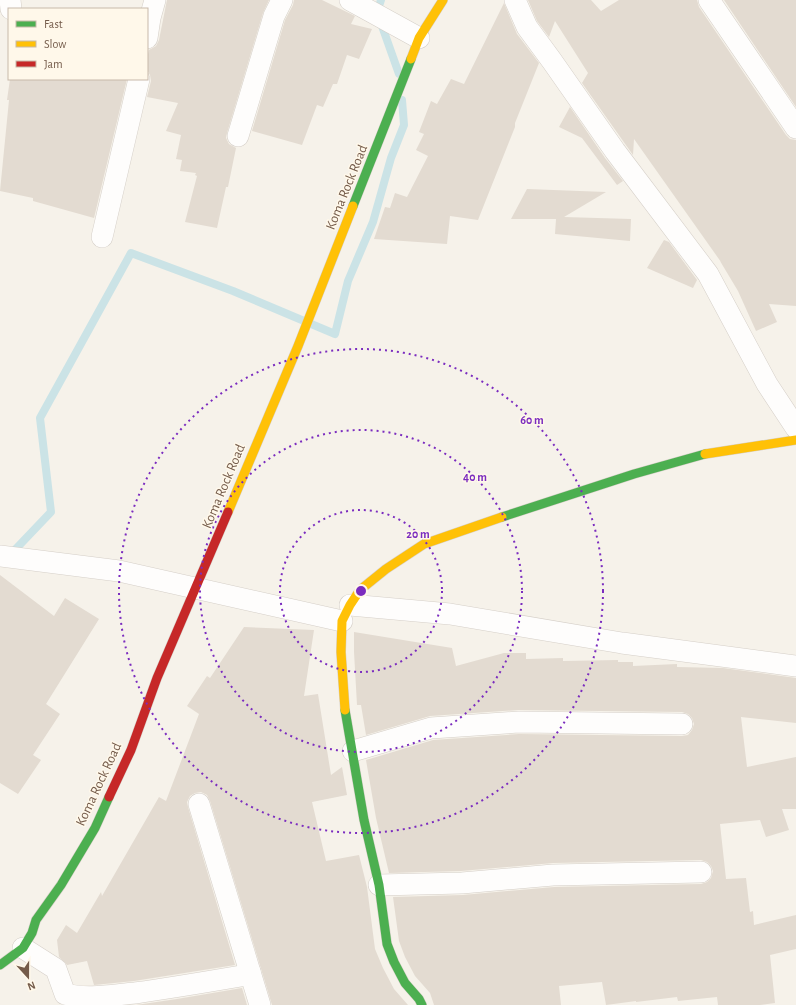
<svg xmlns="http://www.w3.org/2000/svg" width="796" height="1005" viewBox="0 0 796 1005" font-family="'Alegreya Sans',sans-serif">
  <rect width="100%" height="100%" fill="#f6f2ea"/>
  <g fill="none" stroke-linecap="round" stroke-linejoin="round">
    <g stroke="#cbe3e6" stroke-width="8">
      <path d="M 381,0 L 377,12 L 399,74"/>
      <path d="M 10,555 L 51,512 L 40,418 L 131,253 L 233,291 L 335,334 L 348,281 L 373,222 L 391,158 L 404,125 L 402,100"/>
    </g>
  </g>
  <g fill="#e3dbd1">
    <path d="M 167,0 L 269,0 L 263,13 L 227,133 L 226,138 L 229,144 L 236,148 L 228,187 L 226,187 L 217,228 L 185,222 L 197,176 L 195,175 L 196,173 L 180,171 L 182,160 L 176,159 L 181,135 L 166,131 L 178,103 L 147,97 L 151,81 L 150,75 L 147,70 L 147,58 L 149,50 L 156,46 L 159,40 Z"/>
    <path d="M 294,0 L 322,0 L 355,16 L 351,24 L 372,29 L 359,59 L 347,55 L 337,84 L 333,84 L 323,107 L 317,105 L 302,145 L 252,131 L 285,20 L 293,5 Z"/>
    <path d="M 528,0 L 591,0 L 601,11 L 619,0 L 697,0 L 699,7 L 786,135 L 790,139 L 796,140 L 796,306 L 769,304 L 777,322 L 756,331 L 738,291 L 720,261 L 721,262 L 634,139 L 633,155 L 582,83 L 588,73 L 555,21 L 549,37 L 537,21 Z"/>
    <path d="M 724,0 L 796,0 L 796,107 Z"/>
    <path d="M 504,3 L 517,34 L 539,63 L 515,123 L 515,127 L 478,220 L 450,216 L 447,244 L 374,239 L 385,207 L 390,208 L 395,193 L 407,197 L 428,156 L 416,150 L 424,134 L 419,132 L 431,101 L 437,104 L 451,79 L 464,84 Z"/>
    <path d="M 10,79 L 127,79 L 94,218 L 33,201 L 33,198 L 0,191 L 9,100 L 7,100 Z"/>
    <path d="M 570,107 L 605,158 L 623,181 L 617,185 L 582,138 L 559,127 Z"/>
    <path d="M 527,189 L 606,192 L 564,217 L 631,219 L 630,241 L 555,234 L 556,219 L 511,219 Z"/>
    <path d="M 664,240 L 669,242 L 697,280 L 693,288 L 647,268 Z"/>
    <path d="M 0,575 L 54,616 L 65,598 L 99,619 L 46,704 L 60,714 L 33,755 L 41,760 L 18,794 L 0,783 Z"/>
    <path d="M 244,627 L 314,630 L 304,696 L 318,694 L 331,775 L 342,767 L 347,795 L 312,802 L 326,861 L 359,855 L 367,887 L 375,949 L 383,968 L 394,989 L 408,1005 L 272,1005 L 210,801 L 207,795 L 201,792 L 195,793 L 190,796 L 187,802 L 188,807 L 235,965 L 134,981 L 94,985 L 87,961 L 67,965 L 59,957 L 57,940 L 66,925 L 77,933 L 101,892 L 102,896 L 159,797 L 166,801 L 199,714 L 187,706 L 207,676 L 210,678 Z"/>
    <path d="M 354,632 L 452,648 L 456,666 L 504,653 L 526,653 L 526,659 L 563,658 L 563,661 L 618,660 L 618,662 L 633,662 L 633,666 L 677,664 L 677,667 L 723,668 L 796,678 L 796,723 L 741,717 L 747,767 L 796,757 L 796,809 L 782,809 L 789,830 L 766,837 L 760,820 L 720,824 L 726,879 L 746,878 L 750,912 L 753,911 L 754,925 L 796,915 L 796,949 L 770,955 L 775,1003 L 760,1005 L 718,1005 L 717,997 L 678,1001 L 677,997 L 636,1002 L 636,1001 L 606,1005 L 602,982 L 559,986 L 561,1005 L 434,1005 L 430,993 L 415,976 L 405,957 L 399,941 L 393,897 L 463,895 L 554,887 L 701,884 L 707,882 L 711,878 L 713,871 L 711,866 L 707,862 L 701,860 L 553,863 L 461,871 L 389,873 L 376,818 L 366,760 L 433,740 L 519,734 L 682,736 L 688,735 L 692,730 L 694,724 L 692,718 L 688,714 L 682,712 L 518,710 L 430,716 L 366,735 L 361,705 L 357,705 L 354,652 Z"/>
    <path d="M 242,988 L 247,1005 L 136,1005 L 177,999 Z"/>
  </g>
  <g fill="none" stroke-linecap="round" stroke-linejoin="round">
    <defs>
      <g id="street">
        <path d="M 10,0 L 11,9"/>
        <path d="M 350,0 L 419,38"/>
        <path d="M 515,0 L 527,27 L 552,61 L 615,151 L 708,274 L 767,384 L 796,428"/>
        <path d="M 709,0 L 796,128"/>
        <path d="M 147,38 L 150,18 L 155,0"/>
        <path d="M 238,136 L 274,16 L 282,0"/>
        <path d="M 102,237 L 139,79"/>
        <path d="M 0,556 L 119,571 L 342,621"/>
        <path d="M 350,605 L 450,614 L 622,643 L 796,666"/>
        <path d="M 353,751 L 431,728 L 519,722 L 682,724"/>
        <path d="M 199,804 L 250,972"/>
        <path d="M 379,885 L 462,883 L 553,875 L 701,872"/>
        <path d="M 23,948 L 56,969 L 65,994 C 87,1000 112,995 135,993 C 170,988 206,982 241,976 L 250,972 L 260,1005"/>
      </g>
      <g id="fast">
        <path d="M 353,206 L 411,59"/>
        <path d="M 502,517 L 634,474 L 705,454"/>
        <path d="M 345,710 L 364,820 L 379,885 L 387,944 L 394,962 L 405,983 L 419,999 L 422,1005"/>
        <path d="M 0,965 L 23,948 L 32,933 L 36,920 L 61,885 L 95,828 L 109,797"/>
      </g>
      <g id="slow">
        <path d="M 411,59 L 419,38 L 443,0"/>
        <path d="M 705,454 L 796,440"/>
        <path d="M 228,512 L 298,346 L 353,206"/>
        <path d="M 345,710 L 341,652 L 342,621 L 350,605 L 360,590 L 386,569 L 424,544 L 502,517"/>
      </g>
      <path id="jam" d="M 109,797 L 131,750 L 157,678 L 228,512"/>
    </defs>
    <use href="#street" stroke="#d5cfc8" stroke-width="22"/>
    <use href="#fast" stroke="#d6cfc8" stroke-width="10"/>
    <use href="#slow" stroke="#d6cfc8" stroke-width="10"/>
    <use href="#jam" stroke="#d6cfc8" stroke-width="10"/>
    <use href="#street" stroke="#fefdfc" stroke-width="21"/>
    <use href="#fast" stroke="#4caf50" stroke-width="9"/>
    <use href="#slow" stroke="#ffc107" stroke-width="9"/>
    <use href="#jam" stroke="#c62828" stroke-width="9"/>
  </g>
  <g fill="none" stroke="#7b2cbf" stroke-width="2" stroke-dasharray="2 4">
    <circle cx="361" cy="591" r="81"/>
    <circle cx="361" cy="591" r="161"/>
    <circle cx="361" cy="591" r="242"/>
  </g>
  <g text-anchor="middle" stroke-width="3" stroke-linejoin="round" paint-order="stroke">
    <g font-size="14" fill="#745b4a" stroke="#fff8ea">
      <text transform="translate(346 187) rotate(-68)" y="5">Koma Rock Road</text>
      <text transform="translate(223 486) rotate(-67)" y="5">Koma Rock Road</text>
      <text transform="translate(98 784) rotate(-65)" y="5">Koma Rock Road</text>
    </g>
  </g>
  <circle cx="361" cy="591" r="6" fill="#7b2cbf" stroke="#fff8ea" stroke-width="2"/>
  <g font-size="12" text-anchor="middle" font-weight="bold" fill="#7b2cbf" stroke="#fff8ea" stroke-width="3" stroke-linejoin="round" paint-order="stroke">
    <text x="532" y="424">60 m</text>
    <text x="475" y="481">40 m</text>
    <text x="418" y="538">20 m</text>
  </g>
  <rect x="8" y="8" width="140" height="72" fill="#fff8ea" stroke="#c7b9aa"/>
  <rect x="16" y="21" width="20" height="6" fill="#4caf50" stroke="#c7b9aa"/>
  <text x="44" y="28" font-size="12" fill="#745b4a">Fast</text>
  <rect x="16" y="41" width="20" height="6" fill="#ffc107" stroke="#c7b9aa"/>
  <text x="44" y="48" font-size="12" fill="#745b4a">Slow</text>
  <rect x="16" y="61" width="20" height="6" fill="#c62828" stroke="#c7b9aa"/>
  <text x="44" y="68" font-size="12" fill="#745b4a">Jam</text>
  <g transform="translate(28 977) rotate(159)" stroke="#fff8ea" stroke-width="3" paint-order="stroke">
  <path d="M0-3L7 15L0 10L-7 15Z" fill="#745b4a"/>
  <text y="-6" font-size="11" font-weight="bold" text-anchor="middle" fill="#745b4a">N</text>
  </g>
</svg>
